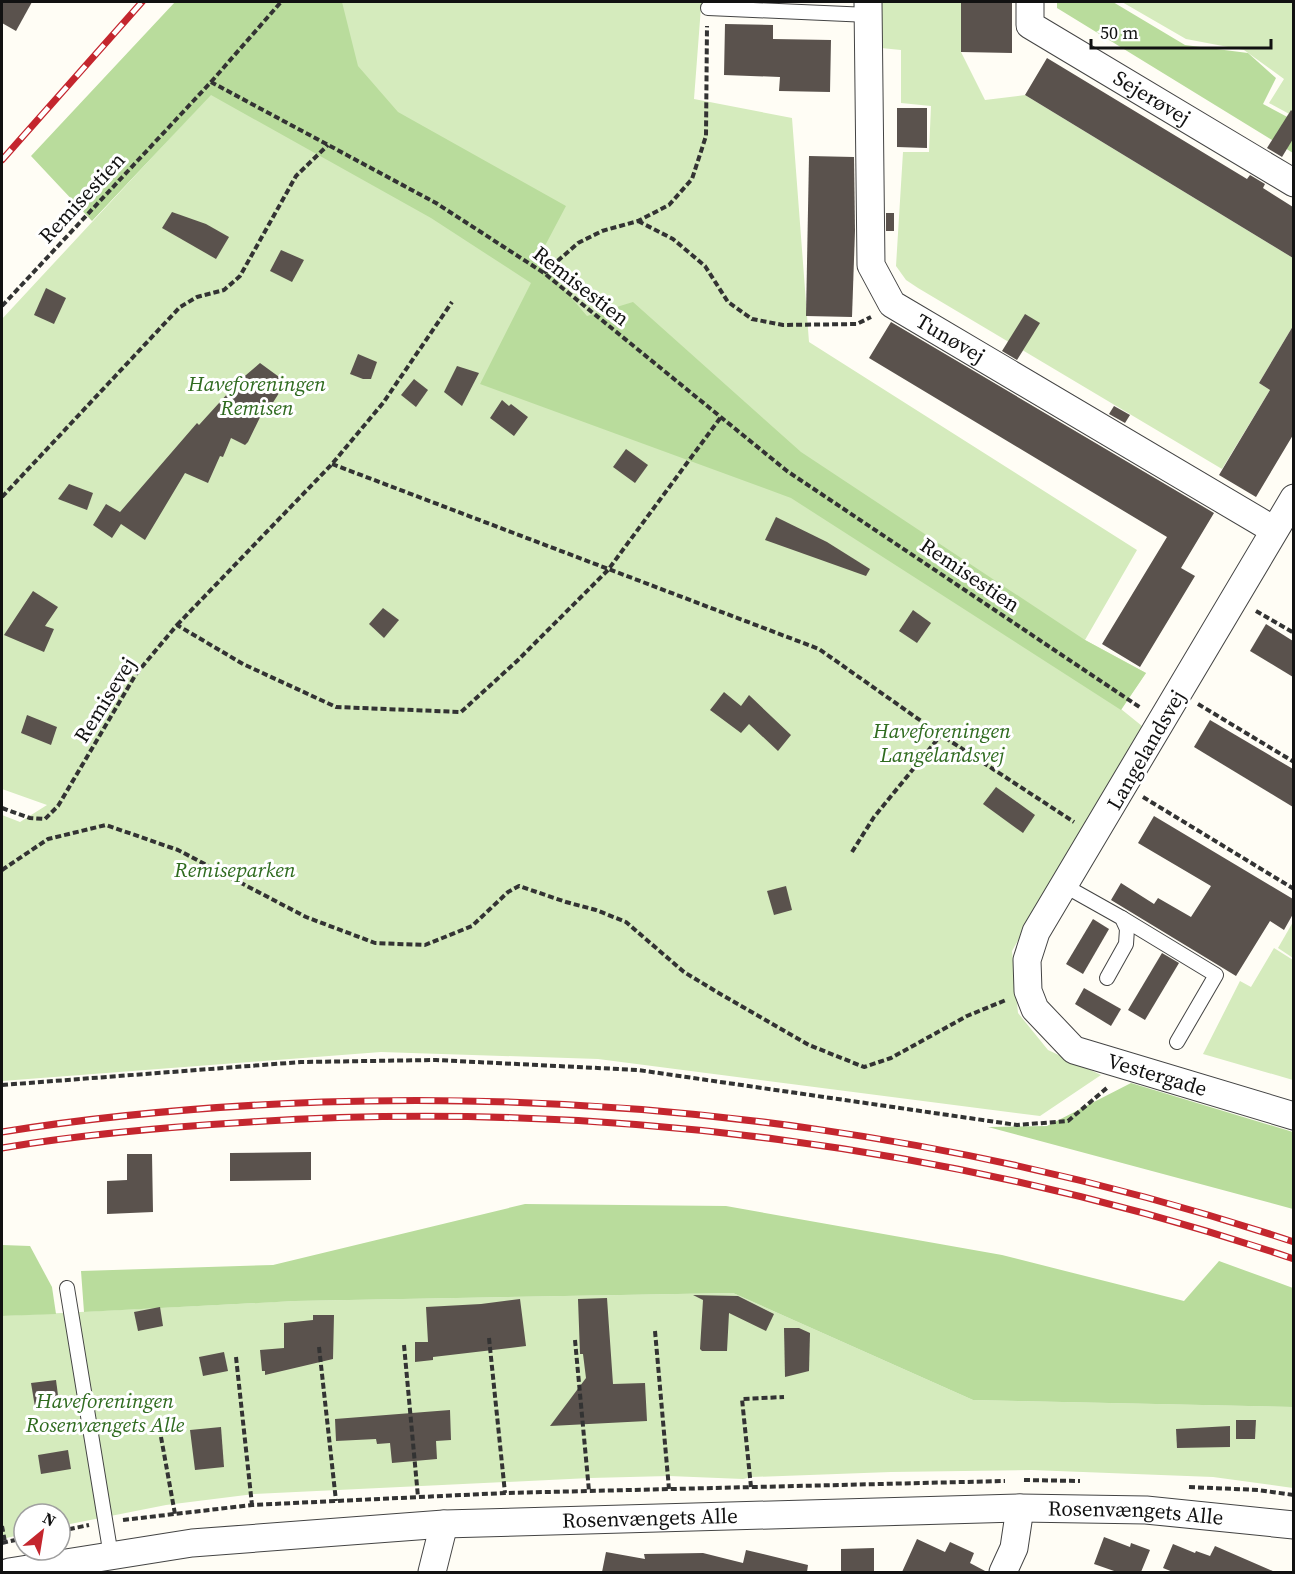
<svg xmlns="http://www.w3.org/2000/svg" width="1295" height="1574" viewBox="0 0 1295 1574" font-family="'Source Serif 4',serif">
  <rect width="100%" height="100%" fill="#fffdf5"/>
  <g fill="#d5ebbd">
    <path d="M 277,2 L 726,2 L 701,7 L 694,99 L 792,118 L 809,342 L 1137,550 L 1085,640 L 1146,673 L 1121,709 L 1142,726 L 1012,951 L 1018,1013 L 1048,1050 L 1101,1075 L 1040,1116 L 598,1059 L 381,1052 L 2,1081 L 2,815 L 20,822 L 47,805 L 2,789 L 2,319 L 210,95 Z"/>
    <path d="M 881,2 L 961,2 L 961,52 L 985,100 L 1025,95 L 1293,258 L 1293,326 L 1259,383 L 1270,390 L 1222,469 L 918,288 L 906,280 L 896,266 L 903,152 L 929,152 L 931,106 L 901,103 L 901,50 L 881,48 Z"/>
    <path d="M 1122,2 L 1293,2 L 1293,116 L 1269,103 L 1284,79 L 1244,50 L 1186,39 Z"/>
    <path d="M 1293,922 L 1293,958 L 1278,948 Z"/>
    <path d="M 1274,948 L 1293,960 L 1293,1080 L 1203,1054 L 1240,981 L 1251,987 Z"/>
    <path d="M 733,1293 L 973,1400 L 1293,1407 L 1293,1488 L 1213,1477 L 1031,1470 L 891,1472 L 752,1477 L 743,1479 L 669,1476 L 590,1478 L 254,1494 L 166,1505 L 60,1526 L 60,1514 L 24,1514 L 24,1534 L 2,1539 L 2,1316 L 295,1301 Z"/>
  </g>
  <g fill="#b9dc9c">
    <path d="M 175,2 L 342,2 L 358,66 L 398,112 L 566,206 L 538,259 L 587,316 L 633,302 L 801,452 L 1085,640 L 1146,673 L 1121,710 L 791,498 L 480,384 L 531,283 L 431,218 L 211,95 L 92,221 L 31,156 Z"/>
    <path d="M 1057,2 L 1113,2 L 1185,45 L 1248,53 L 1276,78 L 1263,104 L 1293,120 L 1293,153 L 1057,8 Z"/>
    <path d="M 1131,1083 L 1293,1132 L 1293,1209 L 988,1127 L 1047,1126 Z"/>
    <path d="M 525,1204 L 726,1206 L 1002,1255 L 1184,1301 L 1219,1261 L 1293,1288 L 1293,1407 L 973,1400 L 733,1293 L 295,1301 L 84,1312 L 81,1271 L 273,1265 Z"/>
    <path d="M 2,1245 L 30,1246 L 52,1287 L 56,1314 L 2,1316 Z"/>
  </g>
  <g fill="#5a524d">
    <path d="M 2,2 L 32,2 L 16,31 L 2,23 Z"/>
    <path d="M 961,2 L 1012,2 L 1012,53 L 961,52 Z"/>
    <path d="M 725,24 L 773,25 L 773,39 L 831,40 L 830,92 L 779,91 L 780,77 L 724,75 Z"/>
    <path d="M 1047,58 L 1247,179 L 1250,175 L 1265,184 L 1263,188 L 1293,207 L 1293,258 L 1025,95 Z"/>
    <path d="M 897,108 L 927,108 L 927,148 L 897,147 Z"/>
    <path d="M 1291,110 L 1293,112 L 1293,139 L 1282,157 L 1267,148 Z"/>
    <path d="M 809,156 L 854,157 L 855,231 L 852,317 L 806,316 Z"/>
    <path d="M 172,212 L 206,224 L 229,237 L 216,259 L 162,228 Z"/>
    <rect x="886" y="213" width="8" height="18"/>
    <path d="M 281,250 L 304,260 L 292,282 L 270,271 Z"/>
    <path d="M 46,288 L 66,298 L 54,324 L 34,315 Z"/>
    <path d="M 1025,314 L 1040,323 L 1017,360 L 1002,351 Z"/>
    <path d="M 891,322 L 1214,513 L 1181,568 L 1195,576 L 1140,667 L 1102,644 L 1167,537 L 869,358 Z"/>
    <path d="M 1293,326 L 1293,435 L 1256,497 L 1219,475 L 1270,390 L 1259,383 Z"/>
    <path d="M 358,354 L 377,362 L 371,379 L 363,379 L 350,374 Z"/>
    <path d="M 260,363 L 286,382 L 267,412 L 264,409 L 248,442 L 245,445 L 231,438 L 223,457 L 220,456 L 208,483 L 185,473 L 145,540 L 121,524 L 112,538 L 93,525 L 106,504 L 120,512 L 197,423 L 199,425 L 239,381 Z"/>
    <path d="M 457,366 L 479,373 L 462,406 L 444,392 Z"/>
    <path d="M 414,379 L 428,390 L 416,407 L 401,395 Z"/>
    <path d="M 502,400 L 509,406 L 511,404 L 528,417 L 514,436 L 490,418 Z"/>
    <path d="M 1114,406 L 1130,415 L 1125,423 L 1109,414 Z"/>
    <path d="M 626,449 L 648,465 L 635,483 L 613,467 Z"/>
    <path d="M 69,484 L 93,493 L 87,510 L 58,499 Z"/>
    <path d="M 776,517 L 827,542 L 870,569 L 866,576 L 765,540 Z"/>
    <path d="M 33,591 L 58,607 L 45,626 L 54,629 L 44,652 L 4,635 Z"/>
    <path d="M 383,608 L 399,620 L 384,638 L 369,624 Z"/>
    <path d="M 913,610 L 931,623 L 917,643 L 899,631 Z"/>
    <path d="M 1266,624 L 1293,641 L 1293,677 L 1250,651 Z"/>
    <path d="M 724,692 L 741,706 L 749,695 L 791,735 L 778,751 L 749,724 L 741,733 L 710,710 Z"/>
    <path d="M 27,715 L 57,727 L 51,745 L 21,733 Z"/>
    <path d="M 1210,720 L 1293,769 L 1293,807 L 1194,747 Z"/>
    <path d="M 996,787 L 1035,815 L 1023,833 L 983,804 Z"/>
    <path d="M 1154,816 L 1293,899 L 1293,914 L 1284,930 L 1270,921 L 1236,976 L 1111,900 L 1121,883 L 1154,904 L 1158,898 L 1191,917 L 1211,886 L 1138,843 Z"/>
    <path d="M 786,886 L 792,910 L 774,915 L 767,891 Z"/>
    <path d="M 1093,919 L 1109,929 L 1083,974 L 1066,964 Z"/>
    <path d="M 1162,953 L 1179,963 L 1145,1020 L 1128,1010 Z"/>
    <path d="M 1084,988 L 1121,1009 L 1111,1026 L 1075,1004 Z"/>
    <path d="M 311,1152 L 311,1180 L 230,1181 L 230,1153 Z"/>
    <path d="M 127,1154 L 152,1154 L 153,1212 L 107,1214 L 107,1181 L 127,1180 Z"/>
    <path d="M 693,1295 L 738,1296 L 774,1314 L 766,1331 L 729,1313 L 727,1351 L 702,1351 L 700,1349 L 703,1300 Z"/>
    <path d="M 607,1298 L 613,1384 L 645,1383 L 647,1421 L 550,1426 L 586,1378 L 583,1354 L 580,1354 L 578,1299 Z"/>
    <path d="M 520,1299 L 526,1346 L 433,1357 L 433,1360 L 415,1362 L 415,1342 L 428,1342 L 426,1307 L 481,1304 Z"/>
    <path d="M 160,1307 L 163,1326 L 138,1331 L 134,1312 Z"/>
    <path d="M 313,1315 L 334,1315 L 333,1359 L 265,1375 L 265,1371 L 262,1371 L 260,1350 L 284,1348 L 284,1323 L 313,1320 Z"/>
    <path d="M 784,1328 L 799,1328 L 810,1333 L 809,1371 L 785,1377 Z"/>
    <path d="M 224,1352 L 228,1371 L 203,1376 L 199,1357 Z"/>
    <path d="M 56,1380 L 59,1403 L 35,1407 L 31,1383 Z"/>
    <path d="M 450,1410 L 451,1440 L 436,1441 L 437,1459 L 392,1463 L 390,1443 L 377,1444 L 376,1439 L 336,1441 L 335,1419 Z"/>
    <path d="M 1236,1420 L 1256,1420 L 1255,1439 L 1236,1439 Z"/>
    <path d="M 1230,1426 L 1230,1447 L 1177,1448 L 1176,1429 Z"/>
    <path d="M 221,1427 L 224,1467 L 195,1470 L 190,1430 Z"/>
    <path d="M 68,1450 L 71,1469 L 41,1474 L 38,1455 Z"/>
    <path d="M 1104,1537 L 1130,1547 L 1131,1543 L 1150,1550 L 1141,1572 L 1117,1572 L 1094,1564 Z"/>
    <path d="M 917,1539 L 945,1552 L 950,1542 L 974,1553 L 970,1563 L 987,1572 L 902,1572 Z"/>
    <path d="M 1173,1544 L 1195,1553 L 1196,1551 L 1210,1556 L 1215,1546 L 1275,1572 L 1173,1572 L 1163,1568 Z"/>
    <path d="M 874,1548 L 874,1572 L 841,1572 L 841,1549 Z"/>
    <path d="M 746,1550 L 808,1565 L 807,1572 L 602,1572 L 606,1552 L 645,1559 L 644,1554 L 703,1553 L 743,1563 Z"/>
  </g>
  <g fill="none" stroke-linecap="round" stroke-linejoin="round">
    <defs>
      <g id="lane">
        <path d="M 708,8 L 869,15"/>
        <path d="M 1065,886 L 1122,918 L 1127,929 L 1126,944 L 1107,978"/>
        <path d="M 1122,918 L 1216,975 L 1177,1042"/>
        <path d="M 67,1288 L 111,1556"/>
      </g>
      <g id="street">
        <path id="s1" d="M 868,2 L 871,265 L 892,304 L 1274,530"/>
        <path id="s2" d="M 1030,2 L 1030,25 L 1294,183"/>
        <path id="s3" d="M 1294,498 L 1036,932 L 1027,960 L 1028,991 L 1035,1009 L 1074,1050 L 1294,1116"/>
        <path id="s4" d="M 9,1572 L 192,1543 L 444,1524 L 1020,1508 L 1146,1510 L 1294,1525"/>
        <path d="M 432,1572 L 444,1524"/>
        <path d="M 1003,1572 L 1014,1548 L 1020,1508"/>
      </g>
    </defs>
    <use href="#lane" stroke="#444" stroke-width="16"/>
    <use href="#street" stroke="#444" stroke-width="29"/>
    <g stroke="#333" stroke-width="4" stroke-dasharray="6 3" stroke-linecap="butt">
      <path d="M 211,82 L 281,2"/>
      <path d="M 638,221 L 673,239 L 705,266 L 728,302 L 752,319 L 783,325 L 857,324 L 871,317"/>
      <path d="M 544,273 L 578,243 L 602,231 L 638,221 L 669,205 L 692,179 L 706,136 L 707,26"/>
      <path d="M 2,306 L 211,82 L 436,203 L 544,273 L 787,471 L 1141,708"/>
      <path d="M 332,464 L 819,649 L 941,735 L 1074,822"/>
      <path d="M 2,497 L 180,307 L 197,297 L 224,290 L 240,276 L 296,176 L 328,145"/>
      <path d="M 1256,611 L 1294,633"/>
      <path d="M 177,625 L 332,464 L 383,403 L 452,302"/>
      <path d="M 1198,704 L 1294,762"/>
      <path d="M 1143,797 L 1294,889"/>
      <path d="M 2,808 L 30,818 L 45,819 L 58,806 L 136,674 L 177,625 L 243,664 L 336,707 L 461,712 L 517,661 L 608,570 L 721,417"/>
      <path d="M 852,852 L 874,817 L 941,735"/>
      <path d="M 2,870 L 48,839 L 106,825 L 178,850 L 306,917 L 375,943 L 425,945 L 472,926 L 508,892 L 519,886 L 566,902 L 596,910 L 626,922 L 684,972 L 722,995 L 809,1045 L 864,1067 L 891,1058 L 967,1016 L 1006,1000"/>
      <path d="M 2,1085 L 301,1062 L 436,1060 L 638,1070 L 1017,1125 L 1068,1121 L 1108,1087"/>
      <path d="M 655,1331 L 669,1489"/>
      <path d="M 489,1338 L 505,1493"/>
      <path d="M 575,1340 L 589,1491"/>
      <path d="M 404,1345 L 418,1497"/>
      <path d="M 319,1347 L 336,1501"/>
      <path d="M 236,1357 L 252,1505"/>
      <path d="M 161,1437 L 175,1514"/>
      <path d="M 1024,1480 L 1080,1481"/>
      <path d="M 751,1487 L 742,1399 L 784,1397"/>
      <path d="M 1189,1487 L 1258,1490 L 1294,1495"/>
      <path d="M 123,1520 L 252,1505 L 336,1501 L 505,1493 L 1005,1481"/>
      <path d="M 2,1526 L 5,1542"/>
      <path d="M 60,1531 L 89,1525"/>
      <path d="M 2,1543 L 24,1538"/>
    </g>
    <use href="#lane" stroke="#fff" stroke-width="14"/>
    <use href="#street" stroke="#fff" stroke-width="27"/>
    <defs>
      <g id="rail">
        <path d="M 2,160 L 142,2"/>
        <path d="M 2,1132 C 107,1115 215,1106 322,1102 C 652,1091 981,1138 1294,1242"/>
        <path d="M 2,1148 C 83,1134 167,1127 250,1122 C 602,1099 959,1146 1294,1259"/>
      </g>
    </defs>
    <use href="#rail" stroke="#c4262e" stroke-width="7"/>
    <use href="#rail" stroke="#fff" stroke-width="4.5" stroke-dasharray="14" stroke-linecap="butt"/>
  </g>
  <g text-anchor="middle" stroke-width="6" stroke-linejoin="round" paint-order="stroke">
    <g font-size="21" fill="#111" stroke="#fff">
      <text dy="7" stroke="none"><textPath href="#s2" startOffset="165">Sejerøvej</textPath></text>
      <text transform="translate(82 198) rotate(-47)" y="7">Remisestien</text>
      <text transform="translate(581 286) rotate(38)" y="7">Remisestien</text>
      <text dy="7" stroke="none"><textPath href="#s1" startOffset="375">Tunøvej</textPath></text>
      <text transform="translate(970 575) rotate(34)" y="7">Remisestien</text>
      <text transform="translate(105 700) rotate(-58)" y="7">Remisevej</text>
      <text transform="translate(1146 750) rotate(-60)" y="7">Langelandsvej</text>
      <text dy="7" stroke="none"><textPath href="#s3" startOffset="728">Vestergade</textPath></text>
      <text dy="7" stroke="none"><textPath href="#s4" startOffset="1130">Rosenvængets Alle</textPath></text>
      <text dy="7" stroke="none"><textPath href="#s4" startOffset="644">Rosenvængets Alle</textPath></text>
    </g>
    <g font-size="21" font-style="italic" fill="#2f6b1f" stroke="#fff">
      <text x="257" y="391">Haveforeningen<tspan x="257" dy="24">Remisen</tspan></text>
      <text x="942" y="738">Haveforeningen<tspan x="942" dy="24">Langelandsvej</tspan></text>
      <text x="235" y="877">Remiseparken</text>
      <text x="105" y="1408">Haveforeningen<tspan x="105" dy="24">Rosenvængets Alle</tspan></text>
    </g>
  </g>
  <rect width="1295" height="1574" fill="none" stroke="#111111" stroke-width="6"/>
  <g transform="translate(42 1532) rotate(30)"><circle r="28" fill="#ffffff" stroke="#a0a0a0" stroke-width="1.5"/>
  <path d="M0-4.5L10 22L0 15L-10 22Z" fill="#c4262e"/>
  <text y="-9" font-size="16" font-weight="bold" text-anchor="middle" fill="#111111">N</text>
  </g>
  <path d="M1091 39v9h180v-9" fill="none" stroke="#111111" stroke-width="3"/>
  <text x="1100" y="39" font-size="18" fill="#111111" stroke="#ffffff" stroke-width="4.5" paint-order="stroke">50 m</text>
</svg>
